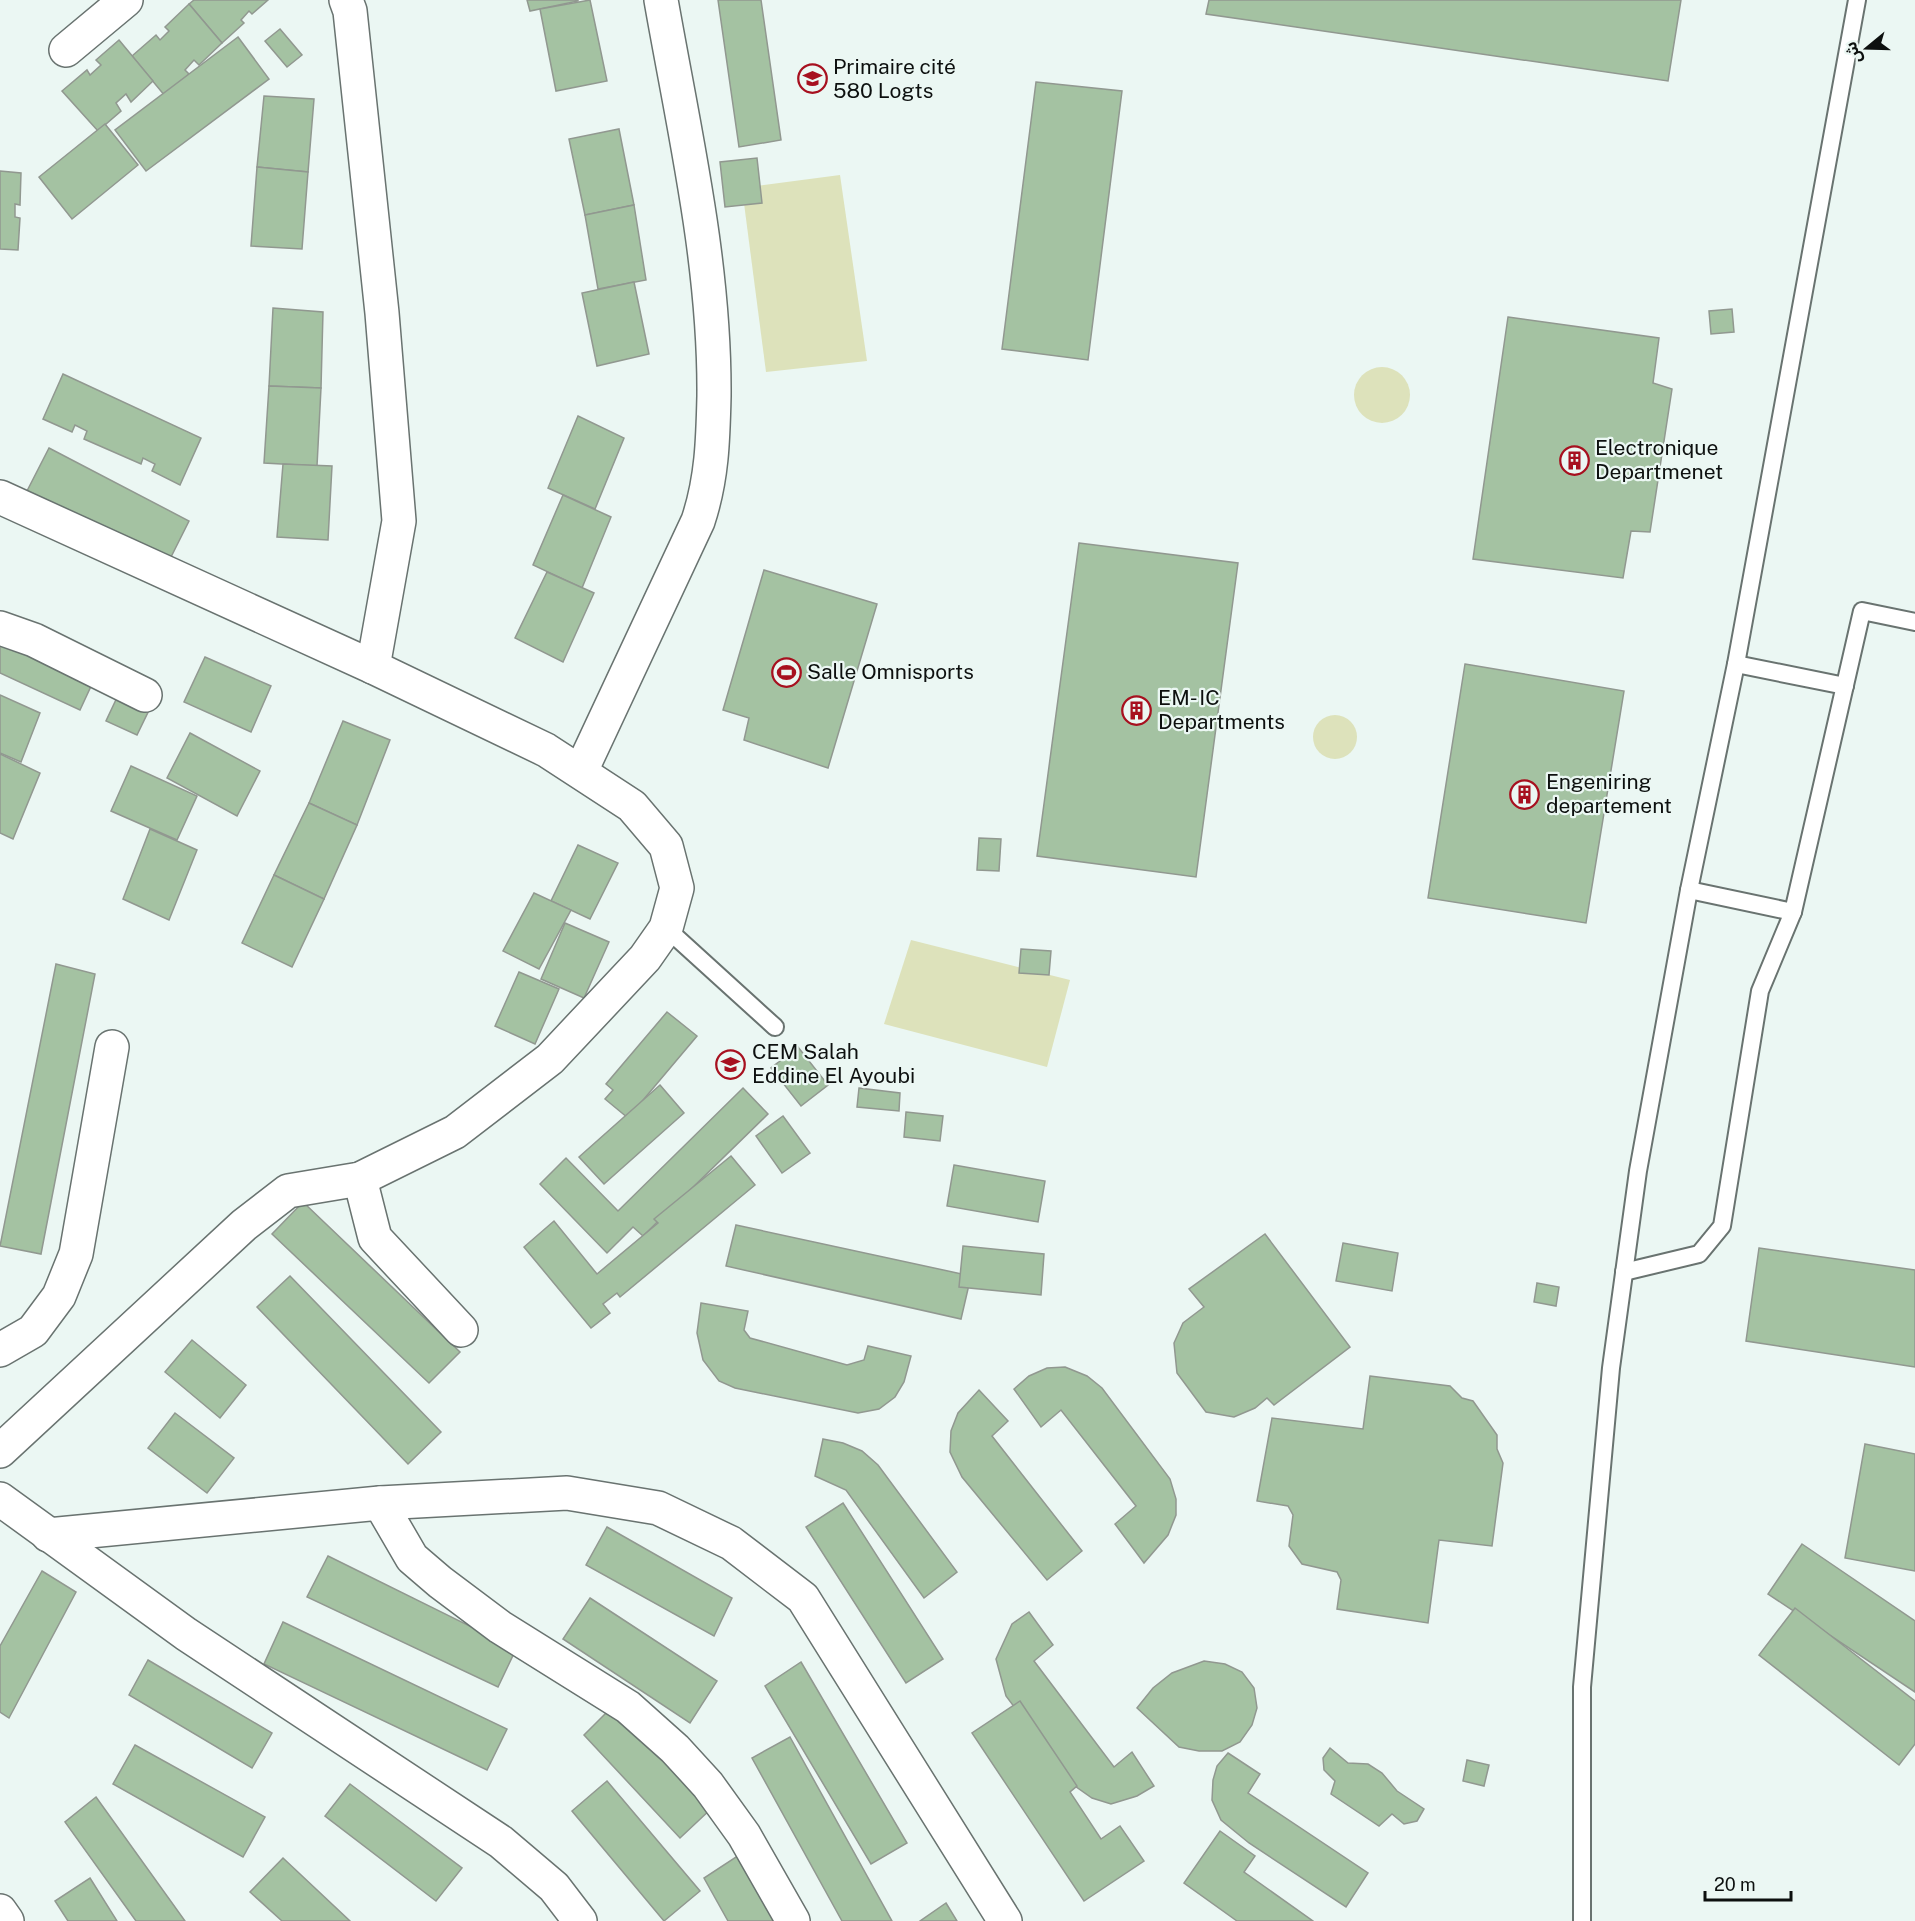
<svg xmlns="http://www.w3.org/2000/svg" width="1915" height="1921" viewBox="0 0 1915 1921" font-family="'Public Sans','Noto Sans Arabic',sans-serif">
  <rect width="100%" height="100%" fill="#ebf7f3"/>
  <g fill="#dde2bb">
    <path d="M 840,175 L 867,361 L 766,372 L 742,188 Z"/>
    <circle cx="1382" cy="395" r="28"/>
    <circle cx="1335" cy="737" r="22"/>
    <path d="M 911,940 L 1070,980 L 1047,1067 L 884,1024 Z"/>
  </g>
  <g fill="#a4c2a2" stroke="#919890" stroke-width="1.5">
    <path d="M 194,0 L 268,0 L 252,14 L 249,11 L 241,20 L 244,23 L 222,43 L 189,4 Z"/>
    <path d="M 527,0 L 578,0 L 578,1 L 530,11 Z"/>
    <path d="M 590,0 L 607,81 L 556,91 L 540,9 Z"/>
    <path d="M 718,0 L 761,0 L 781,140 L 739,147 Z"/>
    <path d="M 1209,0 L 1681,0 L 1668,81 L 1206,14 Z"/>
    <path d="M 189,4 L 222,43 L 199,65 L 194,60 L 185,70 L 189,74 L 165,96 L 132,56 L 156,35 L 160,40 L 169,31 L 165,27 Z"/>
    <path d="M 280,29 L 302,55 L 287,67 L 265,41 Z"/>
    <path d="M 238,37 L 269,79 L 146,171 L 115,130 Z"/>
    <path d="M 119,40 L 153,81 L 131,102 L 126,94 L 116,103 L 121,111 L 98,131 L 62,91 L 87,70 L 90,75 L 101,65 L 96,60 Z"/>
    <path d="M 1036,82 L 1122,91 L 1088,360 L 1002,349 Z"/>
    <path d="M 264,96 L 314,99 L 308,172 L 257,167 Z"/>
    <path d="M 105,124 L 138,165 L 72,219 L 39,177 Z"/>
    <path d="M 619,129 L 634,205 L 585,215 L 569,139 Z"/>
    <path d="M 757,158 L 762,203 L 725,207 L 720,162 Z"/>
    <path d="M 257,167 L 308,172 L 302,249 L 251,246 Z"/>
    <path d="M 0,171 L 21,173 L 20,205 L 15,204 L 15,217 L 20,218 L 18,250 L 0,249 Z"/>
    <path d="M 634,205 L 646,280 L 598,289 L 585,215 Z"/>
    <path d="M 634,282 L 649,354 L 597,366 L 582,293 Z"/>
    <path d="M 273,308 L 323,312 L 321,388 L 269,386 Z"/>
    <path d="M 1732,309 L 1734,332 L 1711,334 L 1709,311 Z"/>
    <path d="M 1508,317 L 1659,338 L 1653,383 L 1672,389 L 1650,532 L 1631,531 L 1623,578 L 1473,559 Z"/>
    <path d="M 63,374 L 201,438 L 180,485 L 152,471 L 155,464 L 143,458 L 141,464 L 84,439 L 87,431 L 75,425 L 72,432 L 43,419 Z"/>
    <path d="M 269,386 L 321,388 L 317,466 L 264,463 Z"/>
    <path d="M 578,416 L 624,438 L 595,509 L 548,488 Z"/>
    <path d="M 49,448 L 189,521 L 166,567 L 26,493 Z"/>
    <path d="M 283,464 L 332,466 L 328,540 L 277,537 Z"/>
    <path d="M 563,495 L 611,517 L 582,588 L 533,565 Z"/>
    <path d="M 1079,543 L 1238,563 L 1196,877 L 1037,856 Z"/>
    <path d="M 764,570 L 877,604 L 828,768 L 744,740 L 749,718 L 723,710 Z"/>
    <path d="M 547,572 L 594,593 L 563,662 L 515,638 Z"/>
    <path d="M 0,642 L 92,684 L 80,710 L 0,673 Z"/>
    <path d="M 205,657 L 271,686 L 251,732 L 184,702 Z"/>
    <path d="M 1465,664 L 1624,691 L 1586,923 L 1428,898 Z"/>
    <path d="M 121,689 L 152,704 L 137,735 L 106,721 Z"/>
    <path d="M 0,695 L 40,713 L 21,762 L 0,753 Z"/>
    <path d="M 343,721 L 390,740 L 357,825 L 309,803 Z"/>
    <path d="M 190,733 L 260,771 L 237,816 L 167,778 Z"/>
    <path d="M 0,754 L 40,773 L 13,839 L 0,833 Z"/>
    <path d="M 131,766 L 197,796 L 177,840 L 111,811 Z"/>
    <path d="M 309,803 L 357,825 L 324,899 L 274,875 Z"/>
    <path d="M 150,829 L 197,850 L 169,920 L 123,899 Z"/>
    <path d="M 979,838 L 1001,839 L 999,871 L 977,870 Z"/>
    <path d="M 578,845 L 618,863 L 590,919 L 551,901 Z"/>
    <path d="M 274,875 L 324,899 L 292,967 L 242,943 Z"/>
    <path d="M 534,893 L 571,910 L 539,969 L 503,951 Z"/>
    <path d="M 565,923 L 609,942 L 584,998 L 541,979 Z"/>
    <path d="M 1021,949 L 1051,951 L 1049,975 L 1019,973 Z"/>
    <path d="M 56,964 L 95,974 L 41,1254 L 0,1246 Z"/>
    <path d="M 519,972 L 559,989 L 535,1044 L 495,1026 Z"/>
    <path d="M 667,1012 L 697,1036 L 628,1118 L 605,1099 L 613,1090 L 606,1084 Z"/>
    <path d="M 798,1047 L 828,1085 L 801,1106 L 771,1068 Z"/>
    <path d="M 660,1085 L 684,1113 L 604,1184 L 579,1157 Z"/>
    <path d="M 743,1088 L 768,1114 L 643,1236 L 633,1227 L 607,1253 L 540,1184 L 566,1158 L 618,1211 Z"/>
    <path d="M 859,1088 L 900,1093 L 899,1111 L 857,1107 Z"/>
    <path d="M 906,1112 L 943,1116 L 940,1141 L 904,1137 Z"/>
    <path d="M 783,1116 L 810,1153 L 782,1173 L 756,1136 Z"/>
    <path d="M 731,1156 L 755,1185 L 620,1297 L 617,1293 L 603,1304 L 610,1313 L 591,1328 L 524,1247 L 554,1221 L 597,1274 L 658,1223 L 654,1219 Z"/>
    <path d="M 954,1165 L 1045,1181 L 1038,1222 L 947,1206 Z"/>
    <path d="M 303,1202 L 460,1352 L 429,1383 L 272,1234 Z"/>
    <path d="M 736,1225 L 971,1276 L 961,1319 L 726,1266 Z"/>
    <path d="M 1265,1234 L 1350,1347 L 1274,1405 L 1267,1398 L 1255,1408 L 1234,1417 L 1206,1412 L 1177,1373 L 1174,1343 L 1183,1323 L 1204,1307 L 1189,1289 Z"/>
    <path d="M 1343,1243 L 1398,1253 L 1392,1291 L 1336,1281 Z"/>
    <path d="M 963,1246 L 1044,1254 L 1041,1295 L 959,1287 Z"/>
    <path d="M 1759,1248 L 1915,1270 L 1915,1367 L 1746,1341 Z"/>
    <path d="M 290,1276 L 441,1432 L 408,1464 L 257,1307 Z"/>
    <path d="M 1537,1283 L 1559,1287 L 1556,1306 L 1534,1302 Z"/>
    <path d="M 701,1303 L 748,1311 L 744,1330 L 750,1338 L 847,1365 L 864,1360 L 868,1346 L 911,1356 L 904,1382 L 895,1397 L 879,1409 L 858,1413 L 735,1388 L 719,1381 L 703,1360 L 697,1333 Z"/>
    <path d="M 192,1340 L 246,1385 L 220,1418 L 165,1372 Z"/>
    <path d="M 1065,1367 L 1087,1376 L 1102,1388 L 1170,1479 L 1176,1499 L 1176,1515 L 1168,1535 L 1144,1563 L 1115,1524 L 1136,1506 L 1061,1410 L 1041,1427 L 1014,1389 L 1029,1376 L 1047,1368 Z"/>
    <path d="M 1370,1376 L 1450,1386 L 1462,1398 L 1473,1401 L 1497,1435 L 1497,1449 L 1503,1463 L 1492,1546 L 1439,1540 L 1428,1623 L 1337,1609 L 1341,1580 L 1337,1572 L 1302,1564 L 1289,1546 L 1293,1515 L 1288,1506 L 1257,1501 L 1272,1418 L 1363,1429 Z"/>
    <path d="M 979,1390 L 1008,1421 L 992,1436 L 1082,1551 L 1047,1580 L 962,1477 L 950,1452 L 951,1431 L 958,1413 Z"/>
    <path d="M 175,1413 L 234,1458 L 207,1493 L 148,1448 Z"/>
    <path d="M 823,1439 L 843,1443 L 862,1451 L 878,1465 L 957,1572 L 924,1598 L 846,1490 L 815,1476 Z"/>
    <path d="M 1865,1444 L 1915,1454 L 1915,1571 L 1845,1558 Z"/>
    <path d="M 843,1503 L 943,1659 L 906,1683 L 806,1527 Z"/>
    <path d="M 607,1527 L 732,1598 L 714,1636 L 586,1565 Z"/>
    <path d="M 1802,1544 L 1915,1621 L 1915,1692 L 1768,1594 Z"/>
    <path d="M 328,1556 L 516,1649 L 498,1687 L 307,1597 Z"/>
    <path d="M 42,1571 L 76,1592 L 9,1718 L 0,1712 L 0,1646 Z"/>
    <path d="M 590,1598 L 717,1681 L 690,1723 L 563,1639 Z"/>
    <path d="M 1795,1608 L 1915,1701 L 1915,1744 L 1899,1765 L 1759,1655 Z"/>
    <path d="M 1029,1612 L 1053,1645 L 1034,1661 L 1114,1767 L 1132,1752 L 1154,1786 L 1137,1796 L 1111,1804 L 1092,1798 L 1072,1784 L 1006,1696 L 996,1659 L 1012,1624 Z"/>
    <path d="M 283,1622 L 507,1729 L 487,1770 L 264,1664 Z"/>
    <path d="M 148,1660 L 272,1733 L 252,1768 L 129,1695 Z"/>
    <path d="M 1204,1661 L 1225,1664 L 1242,1672 L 1254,1688 L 1257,1708 L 1252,1725 L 1240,1742 L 1222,1751 L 1199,1751 L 1179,1747 L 1137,1708 L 1153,1688 L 1172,1673 Z"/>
    <path d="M 801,1662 L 907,1843 L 871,1864 L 765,1686 Z"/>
    <path d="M 1020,1701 L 1077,1786 L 1070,1792 L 1101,1839 L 1120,1826 L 1144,1861 L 1084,1901 L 972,1733 Z"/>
    <path d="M 615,1704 L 713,1807 L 680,1838 L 584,1735 Z"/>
    <path d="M 790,1737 L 892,1921 L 842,1921 L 752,1758 Z"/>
    <path d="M 135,1745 L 265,1817 L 243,1857 L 113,1784 Z"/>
    <path d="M 1330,1748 L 1348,1763 L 1368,1764 L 1382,1773 L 1397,1791 L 1424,1809 L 1417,1821 L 1404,1824 L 1392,1814 L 1379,1826 L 1331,1794 L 1335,1781 L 1324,1770 L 1323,1758 Z"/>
    <path d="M 1228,1753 L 1260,1774 L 1248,1793 L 1368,1873 L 1346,1907 L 1249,1843 L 1221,1820 L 1212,1800 L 1213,1780 L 1217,1766 Z"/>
    <path d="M 1467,1760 L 1489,1765 L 1484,1786 L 1463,1781 Z"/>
    <path d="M 607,1781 L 700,1891 L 664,1921 L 572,1811 Z"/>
    <path d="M 350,1784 L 462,1868 L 436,1901 L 325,1816 Z"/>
    <path d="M 96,1797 L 185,1921 L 136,1921 L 65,1822 Z"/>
    <path d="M 1220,1831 L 1255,1856 L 1244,1872 L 1313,1921 L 1237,1921 L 1184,1883 Z"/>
    <path d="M 739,1855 L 777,1921 L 728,1921 L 704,1878 Z"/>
    <path d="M 283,1858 L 350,1921 L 282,1921 L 250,1892 Z"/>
    <path d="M 90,1878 L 117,1921 L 68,1921 L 55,1901 Z"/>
    <path d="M 946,1903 L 957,1921 L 920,1921 Z"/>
  </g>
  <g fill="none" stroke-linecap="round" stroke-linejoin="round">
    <defs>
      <g id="service">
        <path d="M 1736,664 L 1845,686"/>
        <path d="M 1689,890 L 1793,912"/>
        <path d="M 666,928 L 775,1027"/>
        <path d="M 1624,1272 L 1699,1254 L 1722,1226 L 1760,991 L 1793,912 L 1862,611 L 1915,622"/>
        <path d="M 1582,1921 L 1582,1687 L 1611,1368 L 1638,1171 L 1689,890 L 1736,664 L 1857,0"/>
      </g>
      <g id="minor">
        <path d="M 346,0 L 350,11 L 382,313 L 399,521 L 373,667"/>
        <path d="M 66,50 L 126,0"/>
        <path d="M 0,497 L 373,667 L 546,750 L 632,806 L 666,846 L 677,888 L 666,928 L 645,958 L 550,1059 L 455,1132 L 360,1179 L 288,1191 L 244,1225 L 0,1451"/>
        <path d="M 0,628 L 34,640 L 145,695"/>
        <path d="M 581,771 L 698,521 C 712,479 713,440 714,396 C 715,262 684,131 661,0"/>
        <path d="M 360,1179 L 375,1238 L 461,1330"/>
        <path d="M 0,1350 L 33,1331 L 59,1296 L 76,1254 L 112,1047"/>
        <path d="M 0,1499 L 186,1634 L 501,1842 L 554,1887 L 580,1921"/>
        <path d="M 380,1503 L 412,1558 L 440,1582 L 500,1627 L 628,1707 L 675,1749 L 708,1785 L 744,1835 L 793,1921"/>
        <path d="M 48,1535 L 380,1503 L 567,1493 L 658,1508 L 731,1543 L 803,1598 L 1005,1921"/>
        <path d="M 0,1911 L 7,1921"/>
      </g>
    </defs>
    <use href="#service" stroke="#697370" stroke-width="20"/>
    <use href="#minor" stroke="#697370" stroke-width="36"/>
    <use href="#service" stroke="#fff" stroke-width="16"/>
    <use href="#minor" stroke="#fff" stroke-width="33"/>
  </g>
  <defs>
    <symbol id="school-ring" viewBox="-11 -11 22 22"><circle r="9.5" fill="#ebf7f3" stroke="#a7101f" stroke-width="1.5"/><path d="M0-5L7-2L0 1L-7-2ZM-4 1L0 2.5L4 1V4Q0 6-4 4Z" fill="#a7101f"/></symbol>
    <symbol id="building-ring" viewBox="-11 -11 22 22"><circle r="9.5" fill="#ebf7f3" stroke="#a7101f" stroke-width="1.5"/><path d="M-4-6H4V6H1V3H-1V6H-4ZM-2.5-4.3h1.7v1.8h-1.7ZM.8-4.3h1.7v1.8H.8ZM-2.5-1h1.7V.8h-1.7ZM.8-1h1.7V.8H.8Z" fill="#a7101f"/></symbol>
    <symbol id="stadium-ring" viewBox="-11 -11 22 22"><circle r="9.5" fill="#ebf7f3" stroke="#a7101f" stroke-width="1.5"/><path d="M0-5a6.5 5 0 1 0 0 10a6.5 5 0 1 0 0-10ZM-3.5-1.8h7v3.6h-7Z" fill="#a7101f"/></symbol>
  </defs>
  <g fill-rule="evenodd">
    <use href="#school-ring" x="796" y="62" width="33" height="33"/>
    <use href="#building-ring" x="1558" y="444" width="33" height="33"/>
    <use href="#stadium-ring" x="770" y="656" width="33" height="33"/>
    <use href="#building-ring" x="1120" y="694" width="33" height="33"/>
    <use href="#building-ring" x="1508" y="778" width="33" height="33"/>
    <use href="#school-ring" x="714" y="1048" width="33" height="33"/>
  </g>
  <g text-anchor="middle" stroke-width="4.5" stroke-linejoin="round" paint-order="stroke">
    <g font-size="21" fill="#0d100f" stroke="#ebf7f3" text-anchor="start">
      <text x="833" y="74">Primaire cité<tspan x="833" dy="24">580 Logts</tspan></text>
      <text x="1595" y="455">Electronique<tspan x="1595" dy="24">Departmenet</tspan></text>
      <text x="807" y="679">Salle Omnisports</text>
      <text x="1158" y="705">EM- IC<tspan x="1158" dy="24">Departments</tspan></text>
      <text x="1546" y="789">Engeniring<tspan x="1546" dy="24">departement</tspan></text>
      <text x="752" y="1059">CEM Salah<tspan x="752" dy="24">Eddine El Ayoubi</tspan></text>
    </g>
  </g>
  <g transform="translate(1867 48) rotate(251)" stroke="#ebf7f3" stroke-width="4.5" paint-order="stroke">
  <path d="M0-4.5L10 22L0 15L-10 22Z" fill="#0d100f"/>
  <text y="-9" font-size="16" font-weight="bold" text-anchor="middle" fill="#0d100f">ش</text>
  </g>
  <path d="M1705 1891v9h86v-9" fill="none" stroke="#0d100f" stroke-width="3"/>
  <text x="1714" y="1891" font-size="18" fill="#0d100f" stroke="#ebf7f3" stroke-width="4.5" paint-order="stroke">20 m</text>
</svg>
